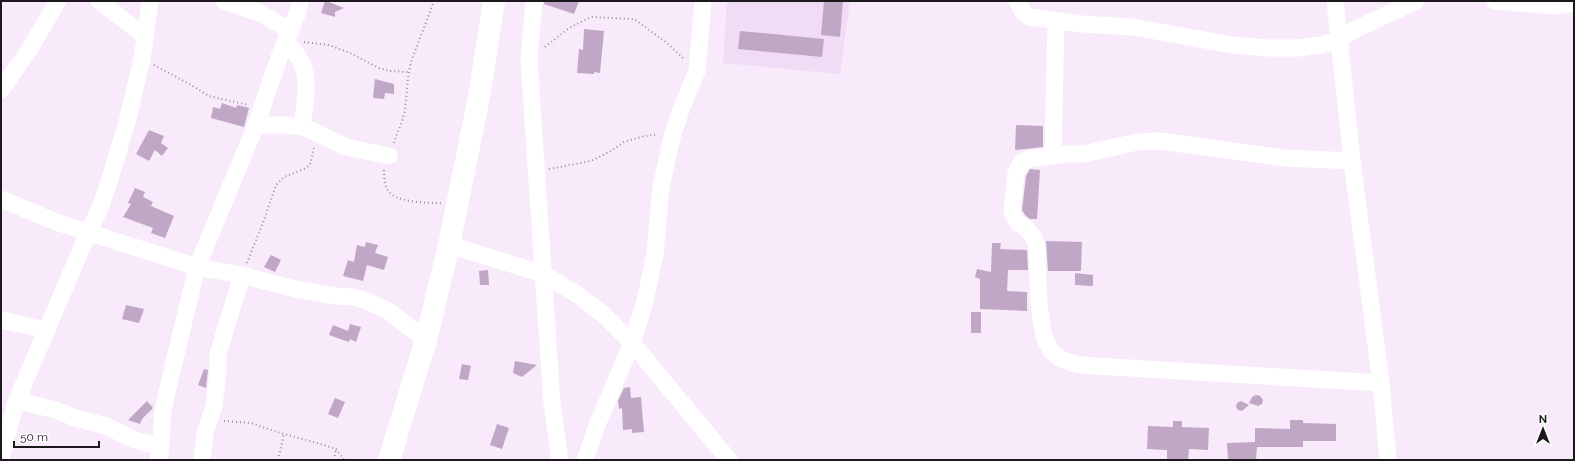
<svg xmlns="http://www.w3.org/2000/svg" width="1575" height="461" viewBox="0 0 1575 461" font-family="Raleway,sans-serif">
  <rect width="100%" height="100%" fill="#f8e9fb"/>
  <path fill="#f0dcf4" d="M 727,1 L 850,1 L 840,74 L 723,63 Z"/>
  <g fill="#c0a7c6">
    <path d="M 325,1 L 326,1 L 344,8 L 335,12 L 335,17 L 321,13 Z"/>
    <path d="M 544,1 L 579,1 L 574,14 L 544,4 Z"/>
    <path d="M 824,1 L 843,1 L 840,37 L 821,35 Z"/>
    <path d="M 584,29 L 604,31 L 600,73 L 594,72 L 594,74 L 577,73 L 579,49 L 583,50 Z"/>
    <path d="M 740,31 L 824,39 L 822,57 L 738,49 Z"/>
    <path d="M 375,79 L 394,84 L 394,94 L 385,93 L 384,99 L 373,98 Z"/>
    <path d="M 222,103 L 236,108 L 237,105 L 249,108 L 244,127 L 211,118 L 213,107 L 220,109 Z"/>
    <path d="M 1016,125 L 1043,126 L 1043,147 L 1015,150 Z"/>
    <path d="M 149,130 L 164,136 L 161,143 L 168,148 L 162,156 L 155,150 L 149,161 L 136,154 Z"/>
    <path d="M 1030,169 L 1040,170 L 1037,219 L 1030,219 L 1025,215 L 1022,210 L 1026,176 Z"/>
    <path d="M 135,188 L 145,192 L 143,197 L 153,202 L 151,206 L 174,216 L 165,238 L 151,233 L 153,228 L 123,217 L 131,204 L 128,203 Z"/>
    <path d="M 1046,241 L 1082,242 L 1081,271 L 1048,271 Z"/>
    <path d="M 366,242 L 378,245 L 375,253 L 388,257 L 384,270 L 367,265 L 363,281 L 343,276 L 348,260 L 354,262 L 357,245 L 365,247 Z"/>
    <path d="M 992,243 L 1001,243 L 1000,249 L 1027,250 L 1028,270 L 1008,270 L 1007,291 L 1027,292 L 1027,311 L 980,309 L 980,279 L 975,277 L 977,269 L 991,272 Z"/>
    <path d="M 271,255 L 281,260 L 275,272 L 264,267 Z"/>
    <path d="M 488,270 L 489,285 L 480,285 L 479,271 Z"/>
    <path d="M 1075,273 L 1093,275 L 1093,286 L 1075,285 Z"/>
    <path d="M 126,305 L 144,309 L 139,323 L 122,319 Z"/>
    <rect x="971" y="312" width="10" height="21"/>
    <path d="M 350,324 L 361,327 L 356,342 L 350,339 L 349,342 L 329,335 L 333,325 L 348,331 Z"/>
    <path d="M 515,361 L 537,365 L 522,377 L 513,373 Z"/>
    <path d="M 462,364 L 471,366 L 468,380 L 459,379 Z"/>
    <path d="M 204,369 L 208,370 L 206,388 L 198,385 Z"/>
    <path d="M 630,387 L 631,398 L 641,397 L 644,432 L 632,433 L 632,429 L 623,430 L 622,408 L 619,409 L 618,401 L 624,388 Z"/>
    <path d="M 1256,395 L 1260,396 L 1263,400 L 1262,404 L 1258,406 L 1249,403 L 1252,397 Z"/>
    <path d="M 335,398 L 345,402 L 338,418 L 328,414 Z"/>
    <path d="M 147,401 L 153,408 L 142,419 L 140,424 L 128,420 Z"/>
    <path d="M 1241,401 L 1249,405 L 1242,411 L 1238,410 L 1236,407 L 1237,403 Z"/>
    <path d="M 1290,420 L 1303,420 L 1303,423 L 1336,424 L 1336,441 L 1303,441 L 1303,447 L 1257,447 L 1256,460 L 1228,460 L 1227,443 L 1255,442 L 1255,428 L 1290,429 Z"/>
    <path d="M 1173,421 L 1182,421 L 1182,427 L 1209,428 L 1208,450 L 1189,449 L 1188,460 L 1167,460 L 1167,450 L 1147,449 L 1148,426 L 1173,427 Z"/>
    <path d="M 497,424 L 509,428 L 502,449 L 490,445 Z"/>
  </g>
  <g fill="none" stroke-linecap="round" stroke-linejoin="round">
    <g stroke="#998e9b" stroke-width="2" stroke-dasharray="1 3" stroke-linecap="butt">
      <path d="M 304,42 L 329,45 L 350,53 L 379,68 L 390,71 L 408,72"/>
      <path d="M 545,47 L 569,28 L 591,17 L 634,19 L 667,43 L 684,59"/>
      <path d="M 154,65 L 191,85 L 209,96 L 248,105"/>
      <path d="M 394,143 C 397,132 403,122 405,110 C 407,94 407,78 411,62 L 434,1"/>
      <path d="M 549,169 L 591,161 L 611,151 L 624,142 L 641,137 L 658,134"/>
      <path d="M 384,170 C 384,176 384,183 387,189 C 394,203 428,203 441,203"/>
      <path d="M 247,263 L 264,220 L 276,185 L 284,177 L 304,169 L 310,165 L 314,148"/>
      <path d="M 224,421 L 251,423 L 277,432 L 324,445 L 336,449 L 344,460"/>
      <path d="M 278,460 L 284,434"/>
      <path d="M 334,460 L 336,449"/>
    </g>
    <g stroke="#fff" stroke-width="17">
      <path d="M 99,1 L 145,36"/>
      <path d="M 224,1 L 260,13 L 291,31"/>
      <path d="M 534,1 L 529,59 L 532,105 L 552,404 L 560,460"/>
      <path d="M 1017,1 L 1023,12 L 1029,17 L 1037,18 L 1082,24 L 1133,27 L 1232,45 L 1268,48 L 1299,48 L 1321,45 L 1338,40 L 1354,30 L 1416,1"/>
      <path d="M 1335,1 L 1352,161 L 1381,383 L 1388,460"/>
      <path d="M 1495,1 L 1554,6 L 1574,3"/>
      <path d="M 286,40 C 291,48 299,56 302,64 C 310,82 304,108 302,127"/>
      <path d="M 1,90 L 29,50 L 58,1"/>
      <path d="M 256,125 L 287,125 L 302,127 L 313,131 L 346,147 L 389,156"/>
      <path d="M 1053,156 L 1056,22"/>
      <path d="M 1352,161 L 1285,158 L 1160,141 L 1137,142 L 1084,154 L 1065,154 L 1028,159 L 1021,163 L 1016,173 L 1012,212 L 1017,222 L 1027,229 L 1034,238 L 1037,246 C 1038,270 1036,336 1053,353 C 1065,364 1081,365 1096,366 L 1381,383"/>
      <path d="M 1,199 L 56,222 L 197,267 L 242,275 L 295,289 L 336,296 L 353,297 L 364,300 L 387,310 L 426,340"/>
      <path d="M 449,245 L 544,274 L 578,295 L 604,315 L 632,343 L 729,460"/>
      <path d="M 1,320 L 47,330"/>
      <path d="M 19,397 L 27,403 L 56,410 L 75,418 L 106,426 L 135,440 L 160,446"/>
      <path d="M 1,457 L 16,402 L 88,233 L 100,208 L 108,185 L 127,122 L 142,59 L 150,1"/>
      <path d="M 158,460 L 160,454 L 163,410 L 168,388 L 197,267 L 256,125 L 281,52 L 298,12 L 300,1"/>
      <path d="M 202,460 L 205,433 L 214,406 L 218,371 L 218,354 L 242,275"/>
      <path d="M 585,460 L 597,425 L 632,343 L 644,305 L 655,254 L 661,187 L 672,137 L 682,107 L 697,71 L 703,1"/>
    </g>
    <path stroke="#fff" stroke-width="22" d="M 389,460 L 426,340 L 449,245 L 479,97 L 494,1"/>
  </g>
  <rect width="1575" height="461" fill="none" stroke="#1d181e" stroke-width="4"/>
  <g transform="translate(1543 429)" stroke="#ffffff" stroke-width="3" paint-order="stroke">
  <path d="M0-3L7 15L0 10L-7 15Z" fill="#1d181e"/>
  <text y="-6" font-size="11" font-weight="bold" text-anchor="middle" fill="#1d181e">N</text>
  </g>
  <path d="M14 441v6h85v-6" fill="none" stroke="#1d181e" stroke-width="2"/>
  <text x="20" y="441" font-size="12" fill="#1d181e" stroke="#ffffff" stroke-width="3" paint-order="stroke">50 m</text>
</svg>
